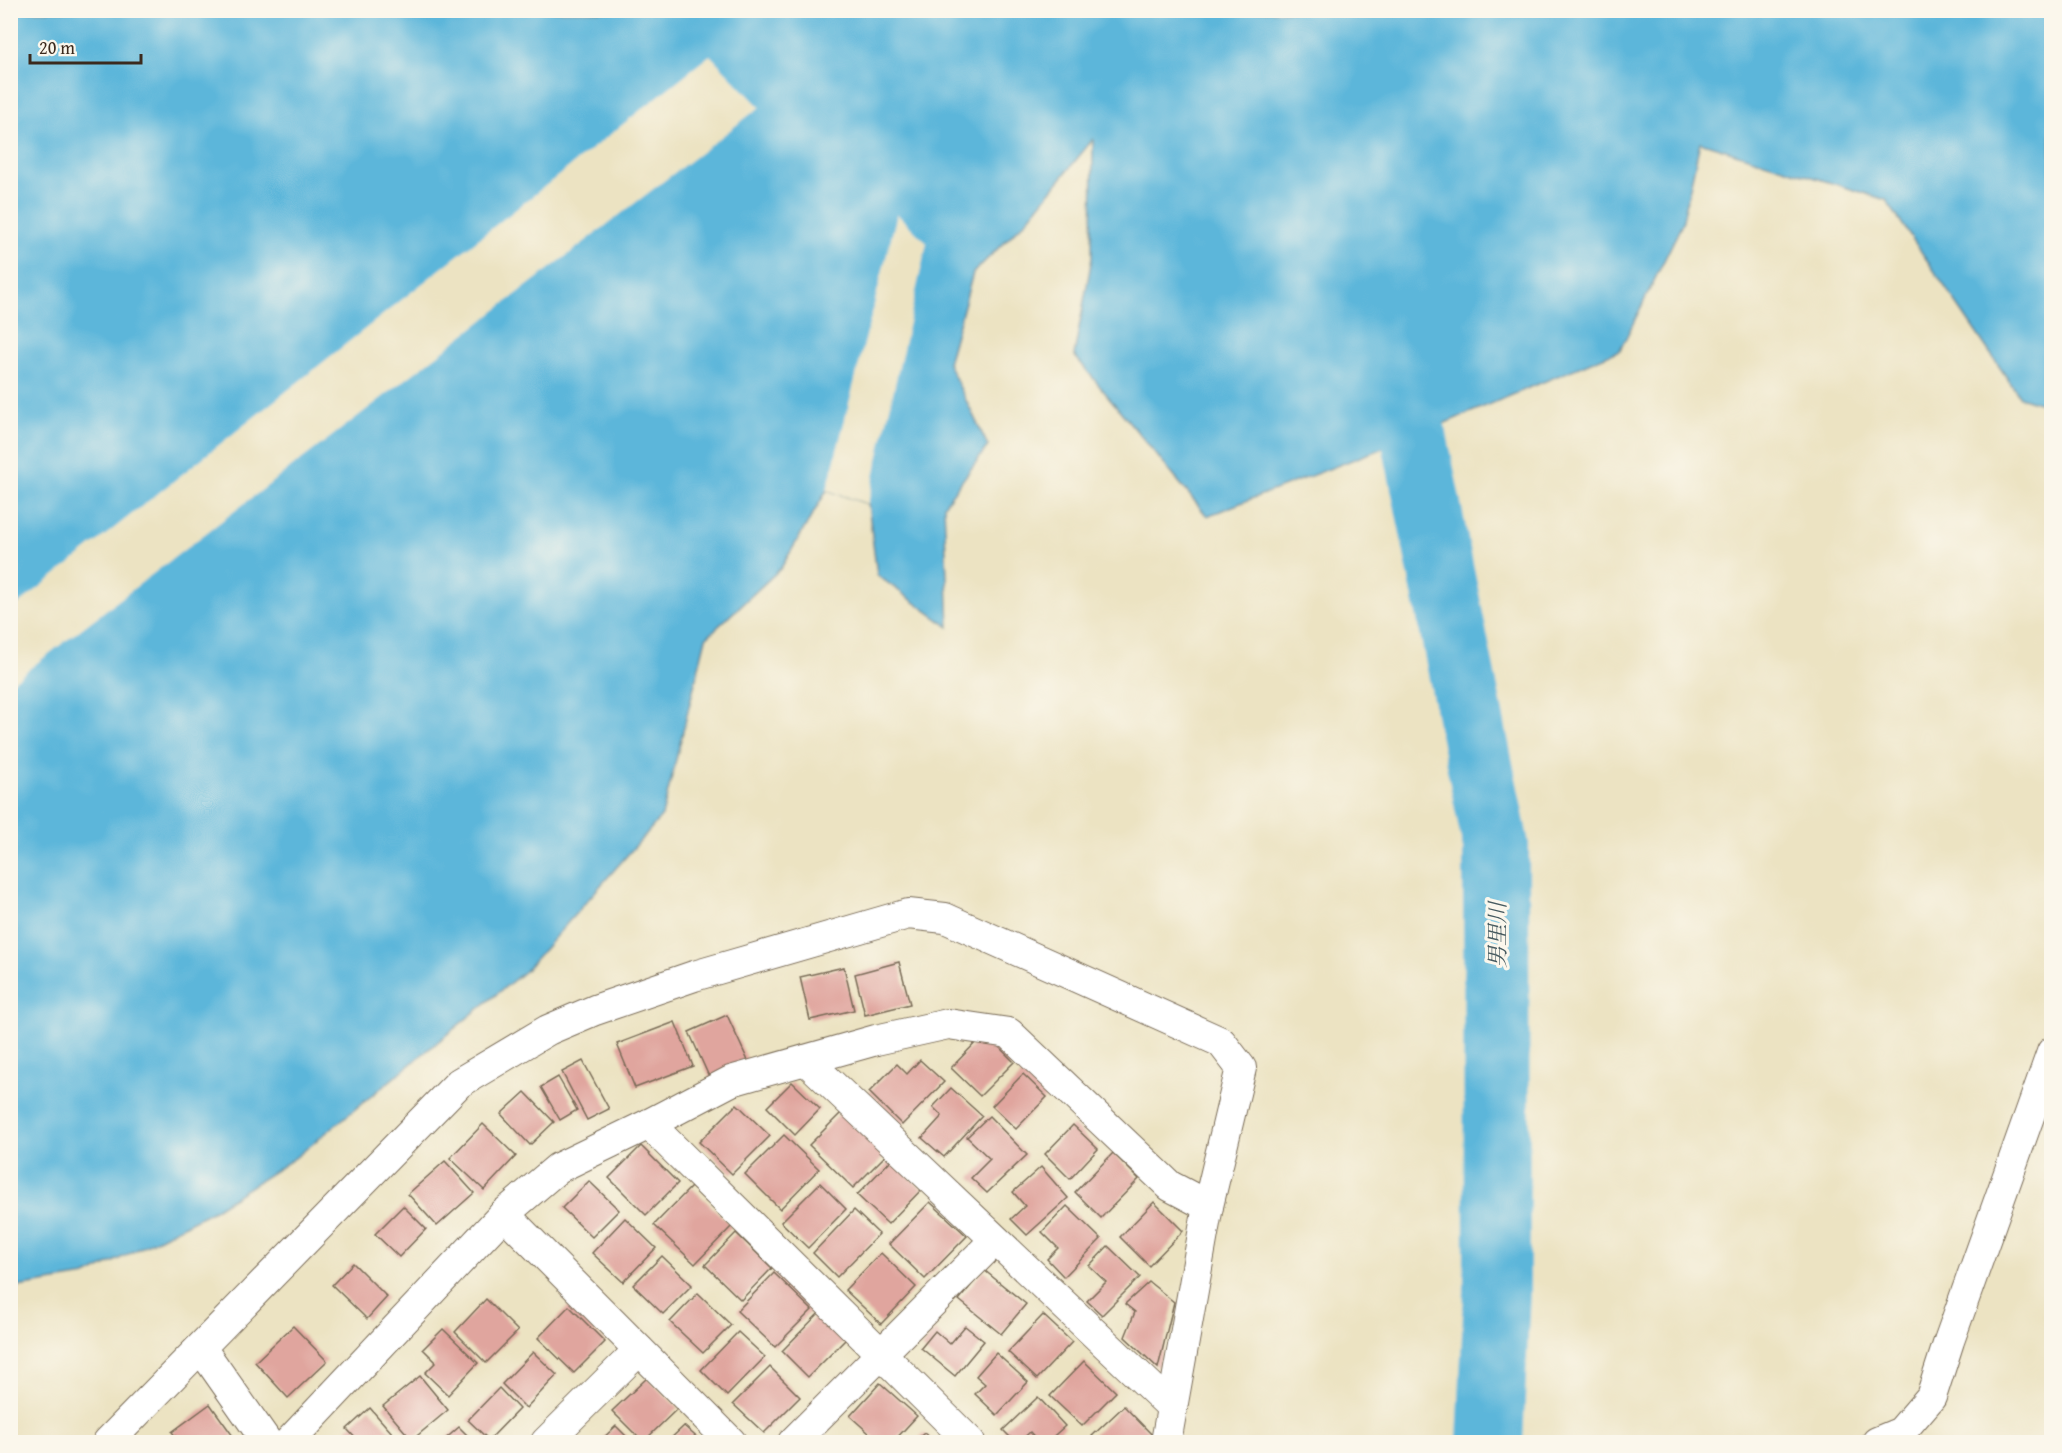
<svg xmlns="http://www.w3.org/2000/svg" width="2062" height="1453" viewBox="0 0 2062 1453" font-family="'Gentium Book Plus','Noto Serif JP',serif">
  <rect width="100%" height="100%" fill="#fbf7ec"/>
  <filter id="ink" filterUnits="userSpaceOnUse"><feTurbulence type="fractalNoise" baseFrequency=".0167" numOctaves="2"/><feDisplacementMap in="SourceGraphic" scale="12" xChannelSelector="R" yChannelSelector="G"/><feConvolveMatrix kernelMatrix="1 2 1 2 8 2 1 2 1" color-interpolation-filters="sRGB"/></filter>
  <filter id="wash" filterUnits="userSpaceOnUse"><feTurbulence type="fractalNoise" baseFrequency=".008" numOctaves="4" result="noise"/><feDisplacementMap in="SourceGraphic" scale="24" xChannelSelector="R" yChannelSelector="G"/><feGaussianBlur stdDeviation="1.35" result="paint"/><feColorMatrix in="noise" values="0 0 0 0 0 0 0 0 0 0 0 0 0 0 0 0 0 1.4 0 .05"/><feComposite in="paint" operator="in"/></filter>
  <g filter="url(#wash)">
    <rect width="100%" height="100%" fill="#ece3c2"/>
    <path fill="#5cb6da" stroke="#4c707c" stroke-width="1.5" d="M 11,11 L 2051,11 L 2051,407 L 2020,397 L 1886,200 L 1700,142 L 1682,224 L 1620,350 L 1414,436 L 1207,516 L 1074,355 L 1092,258 L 1093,139 L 1029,218 L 973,273 L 948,363 L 988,446 L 944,505 L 949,627 L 877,575 L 868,504 L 827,490 L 781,568 L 706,638 L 662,816 L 525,971 L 295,1158 L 212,1211 L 86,1276 L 11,1288 Z"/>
    <g fill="#ece3c2">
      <path d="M 710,55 L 760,107 L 11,683 L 11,610 Z"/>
      <path d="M 897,214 L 927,243 L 868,504 L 827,490 Z"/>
    </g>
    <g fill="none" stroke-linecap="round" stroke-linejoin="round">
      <path stroke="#5cb6da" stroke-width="66" d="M 1414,436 L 1496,846 L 1497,1292 L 1490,1442"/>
    </g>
    <g id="blocks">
      <g fill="#e0a59e">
        <path d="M 899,962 L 910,1004 L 865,1015 L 855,974 Z"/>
        <path d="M 844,967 L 854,1010 L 810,1020 L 800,977 Z"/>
        <path d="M 727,1015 L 749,1063 L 711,1081 L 689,1032 Z"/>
        <path d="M 675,1022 L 693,1066 L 635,1088 L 617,1044 Z"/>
        <path d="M 985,1033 L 1014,1062 L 980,1096 L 951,1068 Z"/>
        <path d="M 920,1060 L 944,1082 L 902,1125 L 869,1092 L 897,1064 L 907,1074 Z"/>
        <path d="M 583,1061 L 609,1109 L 587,1120 L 562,1072 Z"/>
        <path d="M 1023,1074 L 1047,1097 L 1016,1129 L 992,1106 Z"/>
        <path d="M 558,1077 L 577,1110 L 560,1120 L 541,1087 Z"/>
        <path d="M 792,1082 L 820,1109 L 795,1135 L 767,1107 Z"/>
        <path d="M 951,1088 L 982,1116 L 944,1157 L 922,1138 L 942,1116 L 933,1107 Z"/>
        <path d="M 525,1092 L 554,1122 L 530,1145 L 501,1114 Z"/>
        <path d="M 737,1104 L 770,1136 L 732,1174 L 699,1142 Z"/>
        <path d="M 842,1112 L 886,1155 L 853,1188 L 809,1145 Z"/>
        <path d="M 989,1116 L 1027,1155 L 987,1193 L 971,1178 L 990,1159 L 967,1137 Z"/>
        <path d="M 483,1124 L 516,1156 L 484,1190 L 450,1158 Z"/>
        <path d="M 1073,1125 L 1098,1149 L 1070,1179 L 1045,1154 Z"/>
        <path d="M 784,1135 L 819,1169 L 780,1209 L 745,1174 Z"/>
        <path d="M 641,1146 L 678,1183 L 646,1215 L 609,1178 Z"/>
        <path d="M 1113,1153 L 1139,1179 L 1101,1218 L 1075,1192 Z"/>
        <path d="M 892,1159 L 922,1189 L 888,1224 L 857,1195 Z"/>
        <path d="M 445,1161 L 474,1193 L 437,1226 L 408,1194 Z"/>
        <path d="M 1041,1167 L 1068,1198 L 1027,1235 L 1011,1219 L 1025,1206 L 1013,1192 Z"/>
        <path d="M 589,1181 L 619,1210 L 592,1237 L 562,1208 Z"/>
        <path d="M 820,1183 L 846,1209 L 808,1248 L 781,1222 Z"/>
        <path d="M 691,1187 L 732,1226 L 695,1264 L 654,1225 Z"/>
        <path d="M 930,1202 L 967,1236 L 925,1279 L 889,1244 Z"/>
        <path d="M 1154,1202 L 1183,1231 L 1149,1266 L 1120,1237 Z"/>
        <path d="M 403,1206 L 426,1229 L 399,1257 L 375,1234 Z"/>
        <path d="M 1067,1206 L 1101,1239 L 1064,1277 L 1047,1259 L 1058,1248 L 1042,1232 Z"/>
        <path d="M 854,1210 L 879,1234 L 837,1277 L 813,1253 Z"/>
        <path d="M 625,1218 L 656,1248 L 623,1282 L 592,1253 Z"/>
        <path d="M 736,1233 L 772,1268 L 741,1300 L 705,1265 Z"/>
        <path d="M 1108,1246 L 1140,1277 L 1102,1315 L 1087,1301 L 1106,1282 L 1089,1266 Z"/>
        <path d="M 881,1253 L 916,1287 L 881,1324 L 845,1290 Z"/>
        <path d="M 662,1256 L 692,1285 L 663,1314 L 633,1285 Z"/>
        <path d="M 353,1263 L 387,1297 L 367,1319 L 332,1285 Z"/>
        <path d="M 984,1270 L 1026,1304 L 1001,1334 L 959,1300 Z"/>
        <path d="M 774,1273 L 812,1310 L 775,1347 L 737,1311 Z"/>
        <path d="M 1149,1282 L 1174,1302 L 1158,1368 L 1125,1337 L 1135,1312 L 1125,1304 Z"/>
        <path d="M 698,1293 L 731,1325 L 703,1353 L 670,1322 Z"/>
        <path d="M 486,1299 L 518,1331 L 486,1363 L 455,1332 Z"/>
        <path d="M 569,1306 L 605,1342 L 574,1373 L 538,1338 Z"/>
        <path d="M 821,1311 L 848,1337 L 808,1377 L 782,1351 Z"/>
        <path d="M 1043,1315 L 1072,1342 L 1037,1379 L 1008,1352 Z"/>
        <path d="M 293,1326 L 327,1361 L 288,1398 L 255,1362 Z"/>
        <path d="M 965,1326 L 984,1341 L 955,1376 L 921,1348 L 935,1331 L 950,1344 Z"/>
        <path d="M 443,1329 L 478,1363 L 448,1395 L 425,1373 L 436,1362 L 423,1349 Z"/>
        <path d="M 738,1332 L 765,1357 L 727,1396 L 701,1370 Z"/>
        <path d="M 533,1352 L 557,1375 L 526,1408 L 502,1384 Z"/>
        <path d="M 996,1353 L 1028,1382 L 997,1415 L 975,1394 L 985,1384 L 976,1376 Z"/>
        <path d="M 1084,1361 L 1116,1392 L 1082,1426 L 1050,1396 Z"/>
        <path d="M 770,1367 L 800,1397 L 764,1433 L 733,1404 Z"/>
        <path d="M 420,1376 L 448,1410 L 412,1440 L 383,1406 Z"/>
        <path d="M 647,1378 L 678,1408 L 643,1442 L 612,1411 Z"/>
        <path d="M 880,1383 L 917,1416 L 893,1442 L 879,1442 L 850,1416 Z"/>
        <path d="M 499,1388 L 519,1409 L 489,1440 L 468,1420 Z"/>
        <path d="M 1038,1397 L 1065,1426 L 1047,1442 L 1039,1442 L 1030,1432 L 1019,1442 L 1015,1442 L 1003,1430 Z"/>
        <path d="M 210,1404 L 233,1436 L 223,1442 L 180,1442 L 172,1432 Z"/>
        <path d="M 1124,1406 L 1156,1439 L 1153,1442 L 1098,1442 L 1092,1436 Z"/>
        <path d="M 370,1408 L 400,1442 L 359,1442 L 347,1429 Z"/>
        <path d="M 616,1426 L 632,1442 L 599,1442 Z"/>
        <path d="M 684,1426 L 702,1442 L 667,1442 Z"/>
        <path d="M 459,1427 L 474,1442 L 442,1442 Z"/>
        <path d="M 924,1433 L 935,1442 L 915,1442 Z"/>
      </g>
    </g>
  </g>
  <g filter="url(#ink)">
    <use href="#blocks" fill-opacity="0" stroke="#796b57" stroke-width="1.5"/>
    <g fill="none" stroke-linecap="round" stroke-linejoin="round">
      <defs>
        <g id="street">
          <path d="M 806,1060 L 1172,1407"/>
          <path d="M 649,1124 L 970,1442"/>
          <path d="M 504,1214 L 731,1442"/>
          <path d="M 201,1348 L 267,1442"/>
          <path d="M 108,1442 L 459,1083 L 548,1030 L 595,1010 L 694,976 L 908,914 L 945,918 L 1221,1042 L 1241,1068 L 1208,1206 L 1166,1442"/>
          <path d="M 289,1442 L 504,1214 L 558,1168 L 649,1124 L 731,1081 L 876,1040 L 948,1024 L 1009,1033 L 1170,1186 L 1208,1206"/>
          <path d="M 546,1442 L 639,1350"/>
          <path d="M 793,1442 L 995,1240"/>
          <path d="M 1877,1442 L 1901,1432 L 1931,1397 L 1949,1341 L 2052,1052"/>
        </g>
      </defs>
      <use href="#street" stroke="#796b57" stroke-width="32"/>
      <use href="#street" stroke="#fff" stroke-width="30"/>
    </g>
  </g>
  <g text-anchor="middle" stroke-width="6" stroke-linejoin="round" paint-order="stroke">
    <g font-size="22" font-style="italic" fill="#475b60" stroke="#fbf7ec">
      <text transform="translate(1497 935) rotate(-90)" y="8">男里川</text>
    </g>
  </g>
  <rect width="2062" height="1453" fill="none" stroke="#fbf7ec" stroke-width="36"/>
  <path d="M30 54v9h111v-9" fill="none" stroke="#3b2a1e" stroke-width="3"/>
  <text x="39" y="54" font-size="18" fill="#3b2a1e" stroke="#fbf7ec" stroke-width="4.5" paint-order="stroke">20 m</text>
</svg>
